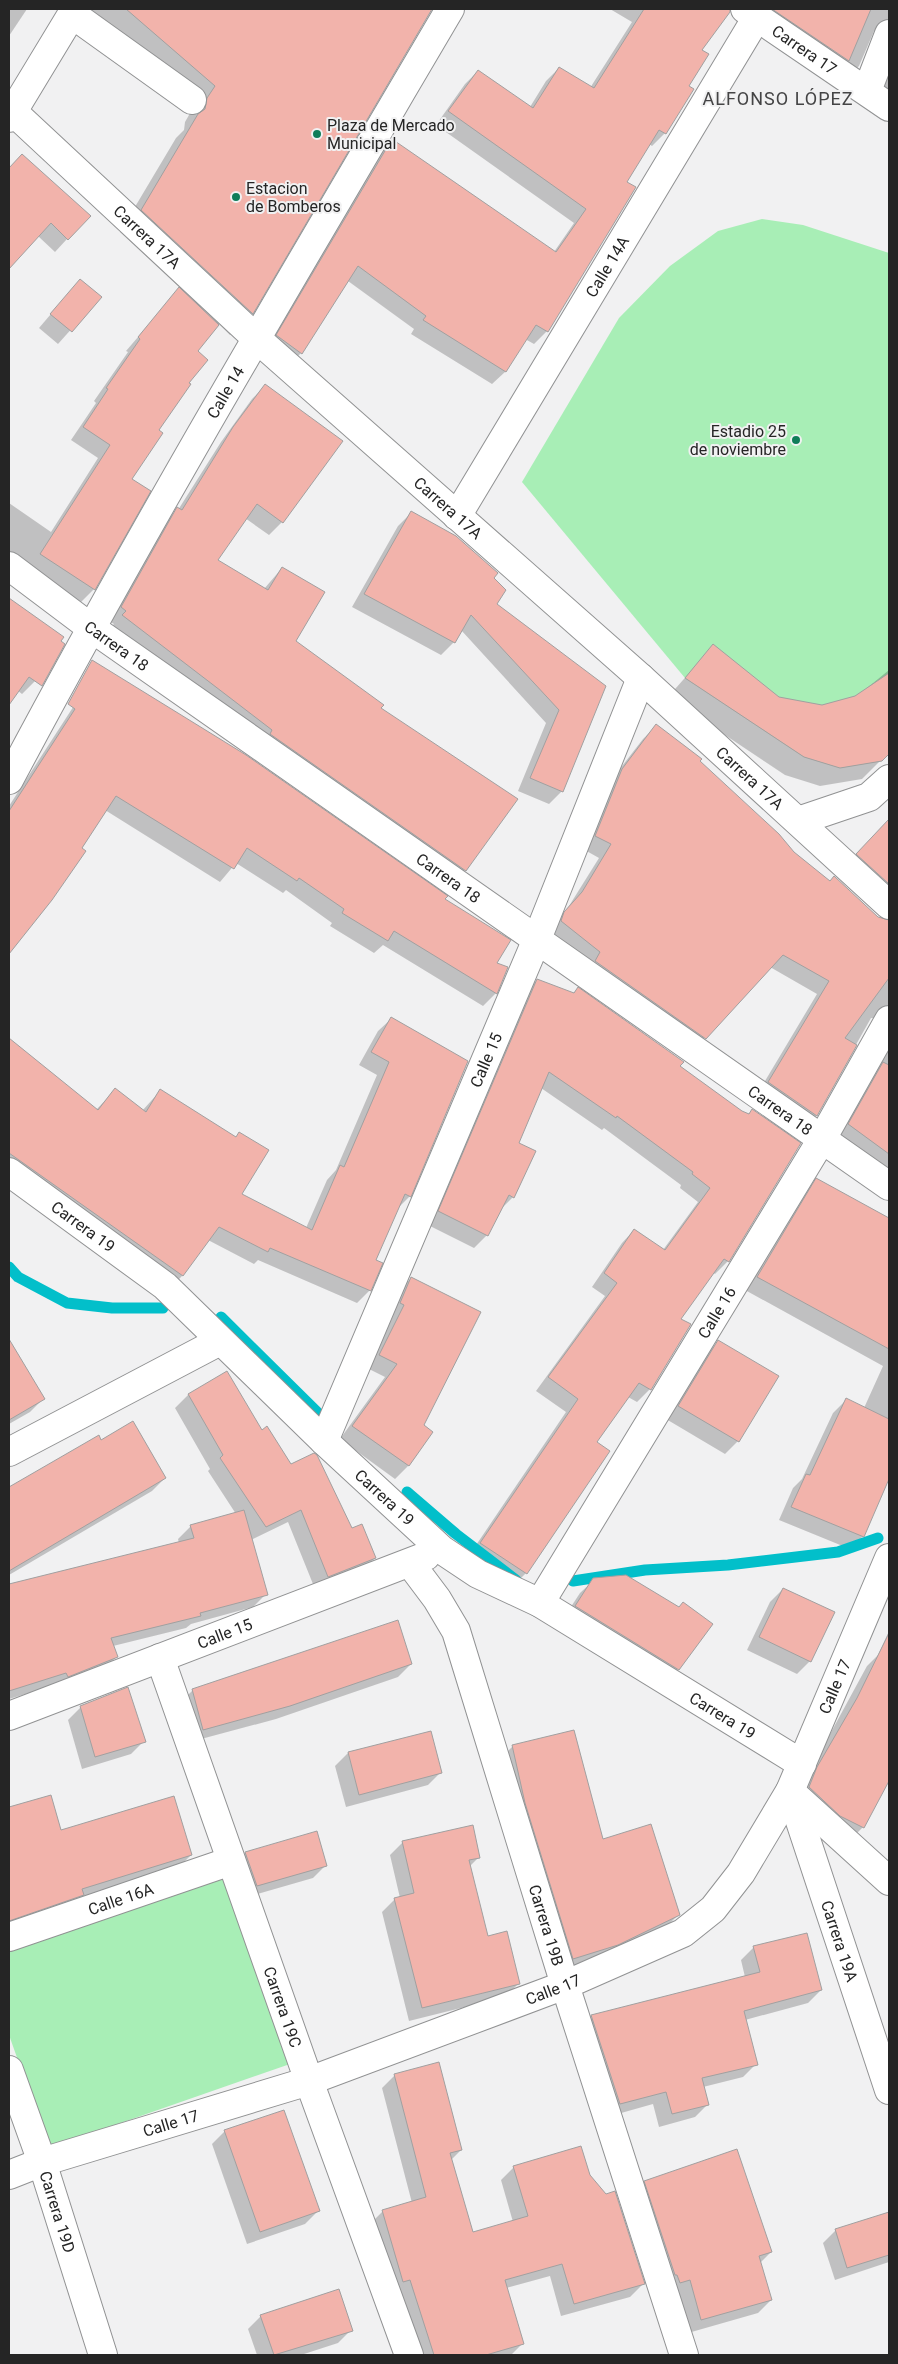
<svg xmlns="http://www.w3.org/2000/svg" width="898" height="2364" viewBox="0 0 898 2364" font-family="Roboto,sans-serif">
  <rect width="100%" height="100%" fill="#f1f1f2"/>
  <g fill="#a8eeb6">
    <path d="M 762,219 L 803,225 L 889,253 L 889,754 L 882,761 L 840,768 L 804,757 L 685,678 L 522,482 L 619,318 L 670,266 L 718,231 Z"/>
    <path d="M 223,1874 L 290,2064 L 49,2148 L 9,2035 L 9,1949 Z"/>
  </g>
  <g fill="#0003">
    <path d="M 9,9 L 27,9 L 9,36 Z"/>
    <path d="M 85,9 L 432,9 L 252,313 L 230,335 L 219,324 L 196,352 L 187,384 L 157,430 L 130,480 L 149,491 L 94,589 L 81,602 L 9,556 L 9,503 L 51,532 L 98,458 L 71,440 L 96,403 L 94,401 L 128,352 L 126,351 L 180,288 L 120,232 L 176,138 L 184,130 L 185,122 L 193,108 Z"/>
    <path d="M 610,9 L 729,9 L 701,51 L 688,86 L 665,133 L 652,146 L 649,144 L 625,182 L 547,331 L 534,344 L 525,339 L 505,372 L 492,384 L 411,334 L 414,329 L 348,281 L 301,353 L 288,366 L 264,349 L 379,153 L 392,140 L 554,252 L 574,223 L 436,125 L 465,84 L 478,71 L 530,107 L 546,81 L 559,68 L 590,88 L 632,22 Z"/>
    <path d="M 741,9 L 889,9 L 889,39 L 882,32 L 874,31 L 859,66 L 846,79 Z"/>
    <path d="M 889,54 L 889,102 L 877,97 Z"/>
    <path d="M 22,155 L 67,239 L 55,252 L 38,236 L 9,267 L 9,169 Z"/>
    <path d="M 68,294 L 100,297 L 58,344 L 39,328 Z"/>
    <path d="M 265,386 L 282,522 L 269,535 L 245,518 L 216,561 L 264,589 L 282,568 L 294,641 L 379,708 L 465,870 L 452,883 L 110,628 L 114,624 L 109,621 L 164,522 L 178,510 L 221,442 L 252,399 Z"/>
    <path d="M 411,513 L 492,578 L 495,604 L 604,687 L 562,791 L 549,804 L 518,791 L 546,723 L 461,630 L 454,642 L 441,655 L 352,607 L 398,526 Z"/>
    <path d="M 11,601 L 35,681 L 22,694 L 17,690 L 9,703 L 9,604 Z"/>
    <path d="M 713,646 L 779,698 L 822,707 L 856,697 L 889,670 L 889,752 L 862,779 L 820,786 L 785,775 L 668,697 Z"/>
    <path d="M 90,681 L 444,900 L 495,963 L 506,968 L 496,993 L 483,1006 L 383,945 L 374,953 L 330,926 L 332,923 L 286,890 L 283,893 L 236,863 L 220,882 L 105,810 L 48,904 L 9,953 L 9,806 Z"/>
    <path d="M 656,726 L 699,761 L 793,853 L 878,918 L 889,921 L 889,1025 L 884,1019 L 871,1018 L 816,1116 L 803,1129 L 756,1096 L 817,994 L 770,967 L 692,1051 L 549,935 L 552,927 L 569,906 L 599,858 L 583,849 L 609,783 L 643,739 Z"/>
    <path d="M 875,836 L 884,844 L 889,839 L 889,910 L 844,867 Z"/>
    <path d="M 537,980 L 572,994 L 578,989 L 679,1066 L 747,1115 L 752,1111 L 728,1261 L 715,1274 L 712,1272 L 679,1319 L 650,1389 L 637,1402 L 628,1397 L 595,1442 L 526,1573 L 513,1586 L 468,1557 L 566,1412 L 536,1391 L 605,1296 L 592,1287 L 622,1243 L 634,1230 L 663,1250 L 698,1202 L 680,1188 L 681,1185 L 604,1128 L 602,1130 L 541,1088 L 518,1143 L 513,1197 L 500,1210 L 487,1235 L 474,1248 L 426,1224 L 524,993 Z"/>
    <path d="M 391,1019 L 410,1196 L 397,1209 L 375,1261 L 370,1290 L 357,1303 L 258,1260 L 254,1264 L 208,1240 L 182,1276 L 169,1289 L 9,1174 L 9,1052 L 16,1045 L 96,1110 L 115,1090 L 142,1111 L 160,1091 L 240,1195 L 306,1228 L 327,1180 L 336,1170 L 377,1075 L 359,1065 L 378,1031 Z"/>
    <path d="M 889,1043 L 889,1177 L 836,1137 Z"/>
    <path d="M 817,1180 L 889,1220 L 889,1476 L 863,1536 L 850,1549 L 779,1520 L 793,1488 L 802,1479 L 833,1413 L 846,1400 L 864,1408 L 883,1366 L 745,1290 L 804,1193 Z"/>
    <path d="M 411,1278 L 422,1426 L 431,1432 L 408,1466 L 395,1479 L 340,1439 L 385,1377 L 367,1368 L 392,1318 L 388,1316 L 398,1291 Z"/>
    <path d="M 718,1342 L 738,1441 L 725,1454 L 666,1419 L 705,1355 Z"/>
    <path d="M 21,1362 L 43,1399 L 30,1412 L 9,1424 L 9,1369 Z"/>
    <path d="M 226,1373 L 261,1432 L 375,1558 L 362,1571 L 315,1589 L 288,1522 L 251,1540 L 266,1594 L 253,1607 L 191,1624 L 186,1628 L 113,1646 L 116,1657 L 104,1670 L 9,1699 L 9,1585 L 179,1543 L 178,1539 L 191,1526 L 236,1514 L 208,1471 L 210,1469 L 175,1408 L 188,1395 Z"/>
    <path d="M 101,1442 L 165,1478 L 152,1491 L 9,1575 L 9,1488 Z"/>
    <path d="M 594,1580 L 678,1669 L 665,1682 L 563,1619 L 580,1593 Z"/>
    <path d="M 783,1589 L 810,1661 L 797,1674 L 747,1650 L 770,1602 Z"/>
    <path d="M 889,1631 L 889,1778 L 863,1827 L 850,1840 L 796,1800 L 804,1782 L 867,1666 L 878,1655 Z"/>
    <path d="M 411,1664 L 398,1677 L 276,1719 L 190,1742 L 180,1703 L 193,1690 Z"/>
    <path d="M 81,1707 L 144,1741 L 131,1754 L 82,1769 L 68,1720 Z"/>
    <path d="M 430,1732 L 441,1772 L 428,1785 L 346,1807 L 335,1766 L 348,1753 Z"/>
    <path d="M 512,1747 L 602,1841 L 678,1915 L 665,1928 L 603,1957 L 560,1971 L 499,1760 Z"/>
    <path d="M 50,1796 L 60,1832 L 191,1855 L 178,1868 L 78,1899 L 69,1908 L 9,1929 L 9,1808 Z"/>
    <path d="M 403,1842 L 479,1857 L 469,1867 L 487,1937 L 518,1984 L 505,1997 L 409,2021 L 382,1912 L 395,1899 L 400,1898 L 390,1855 Z"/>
    <path d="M 245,1853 L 326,1865 L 313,1878 L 244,1898 L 233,1866 Z"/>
    <path d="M 754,1947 L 821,1990 L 808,2003 L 745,2020 L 756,2064 L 743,2077 L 703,2087 L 708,2104 L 695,2117 L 659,2127 L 653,2104 L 607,2117 L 579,2030 L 592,2017 L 745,1977 L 741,1960 Z"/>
    <path d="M 395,2075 L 461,2150 L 451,2160 L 472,2233 L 513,2222 L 501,2180 L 514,2167 L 589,2176 L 643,2284 L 630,2297 L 561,2316 L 550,2276 L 506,2288 L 523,2343 L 511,2355 L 417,2355 L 370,2224 L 383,2211 L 412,2203 L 382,2088 Z"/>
    <path d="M 225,2131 L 318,2211 L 305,2224 L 247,2244 L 212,2144 Z"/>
    <path d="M 645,2182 L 771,2252 L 760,2263 L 771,2300 L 758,2313 L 688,2333 L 632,2195 Z"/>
    <path d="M 889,2213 L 889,2262 L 835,2280 L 823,2243 L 836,2230 Z"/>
    <path d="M 261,2316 L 351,2330 L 338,2343 L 301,2355 L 257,2355 L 248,2329 Z"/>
  </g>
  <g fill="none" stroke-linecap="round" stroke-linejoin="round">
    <g stroke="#02bfca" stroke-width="11">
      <path d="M 9,1267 L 18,1277 L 67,1303 L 112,1308 L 163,1308"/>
      <path d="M 221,1317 L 319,1414"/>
      <path d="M 407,1492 L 456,1534 L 516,1580"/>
      <path d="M 573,1581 L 645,1570 L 728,1565 L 838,1552 L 878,1538"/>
    </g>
  </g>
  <g fill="#f2b3ab" stroke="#a1a0a0">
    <path d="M 126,9 L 432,9 L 253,314 L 141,210 L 198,114 L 205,109 L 207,98 L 215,86 Z"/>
    <path d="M 644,9 L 730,9 L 730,12 L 702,50 L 709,54 L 689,86 L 694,89 L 666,134 L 659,130 L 627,182 L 636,187 L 548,332 L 536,325 L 506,372 L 423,320 L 426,316 L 358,266 L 302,354 L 276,335 L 392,139 L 556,252 L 586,209 L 448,111 L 478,70 L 533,108 L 559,67 L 594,88 Z"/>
    <path d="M 772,9 L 871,9 L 849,61 Z"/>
    <path d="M 22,154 L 91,216 L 68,240 L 51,223 L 9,269 L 9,168 Z"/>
    <path d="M 80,279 L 102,297 L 72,332 L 50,314 Z"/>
    <path d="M 179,287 L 219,325 L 198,351 L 208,360 L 189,383 L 191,384 L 159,430 L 163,433 L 132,479 L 151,491 L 95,590 L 40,554 L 110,445 L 83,427 L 108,389 L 106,388 L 140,339 L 138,337 Z"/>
    <path d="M 265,384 L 343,441 L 283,523 L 257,504 L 218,560 L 268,590 L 282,567 L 325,592 L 296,641 L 384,705 L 381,708 L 518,799 L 466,871 L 270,734 L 272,730 L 122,615 L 126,611 L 121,607 L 177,507 L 182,510 L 233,427 Z"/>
    <path d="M 411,511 L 456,536 L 498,573 L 494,578 L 506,590 L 497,604 L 606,686 L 563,792 L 530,778 L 559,710 L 471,615 L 455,643 L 364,594 Z"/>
    <path d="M 9,598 L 64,637 L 61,641 L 65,644 L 42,686 L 29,677 L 9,705 Z"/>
    <path d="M 713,644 L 779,697 L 822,705 L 855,696 L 889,673 L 889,754 L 882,761 L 840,768 L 804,757 L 685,678 Z"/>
    <path d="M 92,660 L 246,755 L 448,896 L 445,899 L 511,940 L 497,963 L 508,967 L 497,994 L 394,931 L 388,941 L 342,913 L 344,909 L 299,878 L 297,881 L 247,848 L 234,869 L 116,796 L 82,848 L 86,851 L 52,900 L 9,954 L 9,811 L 75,709 L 68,704 Z"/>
    <path d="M 656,724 L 702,759 L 700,761 L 779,834 L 794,852 L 830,881 L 834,876 L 878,917 L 889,920 L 889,978 L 845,1038 L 857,1045 L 817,1116 L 768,1082 L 829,981 L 783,955 L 706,1039 L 595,961 L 600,952 L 561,921 L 564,912 L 582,892 L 611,844 L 595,836 L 622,769 Z"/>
    <path d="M 889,819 L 889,884 L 856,854 Z"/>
    <path d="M 537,979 L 574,993 L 578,987 L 684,1062 L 680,1066 L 742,1111 L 749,1114 L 752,1109 L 801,1143 L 729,1262 L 724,1259 L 681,1319 L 691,1324 L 651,1390 L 639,1383 L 597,1442 L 610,1451 L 527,1574 L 480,1543 L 578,1399 L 548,1377 L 617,1283 L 604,1273 L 634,1229 L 665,1250 L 710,1188 L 692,1174 L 693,1172 L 617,1116 L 616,1118 L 549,1072 L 519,1143 L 536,1151 L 514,1198 L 509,1195 L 488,1236 L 438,1211 Z"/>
    <path d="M 391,1017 L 468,1061 L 411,1197 L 405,1194 L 376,1260 L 383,1263 L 371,1291 L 270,1248 L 268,1252 L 219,1227 L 183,1276 L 9,1153 L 9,1038 L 98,1110 L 115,1088 L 146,1112 L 160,1089 L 236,1137 L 239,1132 L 269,1150 L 242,1194 L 312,1230 L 340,1165 L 344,1167 L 389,1062 L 371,1052 Z"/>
    <path d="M 883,1062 L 889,1065 L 889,1154 L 848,1124 Z"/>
    <path d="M 816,1178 L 889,1218 L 889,1349 L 757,1277 Z"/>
    <path d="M 411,1277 L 481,1312 L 424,1425 L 433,1432 L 409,1466 L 352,1426 L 397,1364 L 379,1355 L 404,1305 L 400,1303 Z"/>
    <path d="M 9,1339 L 45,1399 L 9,1420 Z"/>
    <path d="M 718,1340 L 779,1376 L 739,1442 L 678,1406 Z"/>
    <path d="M 227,1371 L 262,1430 L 267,1426 L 291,1464 L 314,1453 L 317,1455 L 352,1528 L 362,1524 L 376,1558 L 328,1577 L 301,1510 L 266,1527 L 220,1458 L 223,1455 L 188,1394 Z"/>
    <path d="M 846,1398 L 889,1419 L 889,1479 L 864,1537 L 791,1507 L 806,1474 L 810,1475 Z"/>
    <path d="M 133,1421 L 166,1478 L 9,1571 L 9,1487 L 99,1435 L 101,1440 Z"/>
    <path d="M 244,1510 L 268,1595 L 200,1613 L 201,1616 L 111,1638 L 118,1657 L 68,1677 L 66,1673 L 9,1691 L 9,1584 L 194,1538 L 190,1525 Z"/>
    <path d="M 626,1575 L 679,1607 L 683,1602 L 713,1624 L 679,1670 L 575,1606 L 593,1578 Z"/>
    <path d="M 783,1588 L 835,1612 L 811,1662 L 759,1637 Z"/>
    <path d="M 398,1620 L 412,1664 L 290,1706 L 203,1730 L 192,1689 Z"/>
    <path d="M 889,1633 L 889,1781 L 864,1828 L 840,1816 L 809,1787 L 817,1767 L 857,1698 Z"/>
    <path d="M 128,1687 L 146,1742 L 95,1757 L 80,1706 Z"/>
    <path d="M 574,1730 L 603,1839 L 651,1824 L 680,1915 L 618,1945 L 573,1959 L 525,1803 L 512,1745 Z"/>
    <path d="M 431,1731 L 442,1773 L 359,1795 L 348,1752 Z"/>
    <path d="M 51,1795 L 61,1830 L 174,1796 L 192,1855 L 82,1889 L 84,1895 L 9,1921 L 9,1807 Z"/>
    <path d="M 473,1825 L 480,1858 L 469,1860 L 488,1936 L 507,1931 L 520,1984 L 422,2008 L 394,1898 L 414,1893 L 402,1841 Z"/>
    <path d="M 317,1831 L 327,1866 L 257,1886 L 245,1852 Z"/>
    <path d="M 807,1933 L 822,1990 L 744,2011 L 758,2065 L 702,2078 L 709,2105 L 672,2114 L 666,2092 L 620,2104 L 591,2015 L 760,1972 L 753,1946 Z"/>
    <path d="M 439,2062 L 462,2150 L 450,2153 L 473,2232 L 528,2216 L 513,2166 L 581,2146 L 590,2175 L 606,2194 L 615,2191 L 645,2284 L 574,2304 L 562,2264 L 505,2280 L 524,2344 L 486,2355 L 434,2355 L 410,2280 L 403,2282 L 382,2210 L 426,2197 L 394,2074 Z"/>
    <path d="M 284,2110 L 320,2211 L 260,2232 L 224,2130 Z"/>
    <path d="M 737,2149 L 772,2252 L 759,2256 L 772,2300 L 701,2320 L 690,2280 L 680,2283 L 677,2275 L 675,2275 L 644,2181 Z"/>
    <path d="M 889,2212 L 889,2255 L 847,2268 L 835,2229 Z"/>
    <path d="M 339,2289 L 353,2331 L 274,2355 L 260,2315 Z"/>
  </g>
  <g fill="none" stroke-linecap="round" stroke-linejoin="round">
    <defs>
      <g id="minor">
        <path id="s1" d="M 745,9 L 889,107"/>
        <path d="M 72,14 L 192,100"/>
        <path d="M 867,91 L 889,34"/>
        <path id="s2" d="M 9,108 L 256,338 L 641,678 L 889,905"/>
        <path d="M 9,118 L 75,9"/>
        <path id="s3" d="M 457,516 L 757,17"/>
        <path id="s4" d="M 9,566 L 90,627 L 889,1186"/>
        <path id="s5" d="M 9,780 C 148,518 300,264 450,9"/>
        <path d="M 798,821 L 869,797 L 889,779"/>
        <path id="s6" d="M 9,1172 L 165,1286 L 324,1441 L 442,1550 L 478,1574 L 540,1603 L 802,1764"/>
        <path id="s7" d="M 324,1441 L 537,939 L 641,678"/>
        <path d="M 9,1452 L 220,1341"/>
        <path id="s8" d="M 410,1563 L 437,1599 L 456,1631 L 565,1985 L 684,2355"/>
        <path id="s9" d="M 540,1603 L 822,1139 L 889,1020"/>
        <path id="s10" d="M 160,1658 L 309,2081 L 409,2355"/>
        <path id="s11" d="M 9,1716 L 426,1556"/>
        <path id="s12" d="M 790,1791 L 889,2090"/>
        <path d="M 791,1792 L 889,1881"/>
        <path id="s13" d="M 9,1937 L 231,1861"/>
        <path id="s14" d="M 9,2070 L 42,2162 L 103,2355"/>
        <path id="s15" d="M 9,2175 L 42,2162 L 309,2081 L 565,1985 L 683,1933 L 713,1909 L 741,1873 L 790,1791 L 889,1558"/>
      </g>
    </defs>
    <use href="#minor" stroke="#919293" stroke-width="30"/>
    <use href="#minor" stroke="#fff" stroke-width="28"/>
  </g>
  <g fill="#0f7d59" stroke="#f1f1f2" stroke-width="2">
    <circle cx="317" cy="134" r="5"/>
    <circle cx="236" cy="197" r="5"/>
    <circle cx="796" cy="440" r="5"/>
  </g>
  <g text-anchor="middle" stroke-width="4" stroke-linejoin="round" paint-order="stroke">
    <g font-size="16" fill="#252525" stroke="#f1f1f2">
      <text dy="6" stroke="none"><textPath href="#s1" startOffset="72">Carrera 17</textPath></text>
      <text dy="6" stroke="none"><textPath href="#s2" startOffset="189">Carrera 17A</textPath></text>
      <text dy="6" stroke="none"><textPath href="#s3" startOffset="291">Calle 14A</textPath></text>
      <text dy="6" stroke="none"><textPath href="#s5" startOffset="444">Calle 14</textPath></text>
      <text dy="6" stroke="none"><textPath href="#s2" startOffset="594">Carrera 17A</textPath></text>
      <text dy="6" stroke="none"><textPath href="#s4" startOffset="134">Carrera 18</textPath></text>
      <text dy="6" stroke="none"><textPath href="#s2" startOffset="999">Carrera 17A</textPath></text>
      <text dy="6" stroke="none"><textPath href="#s4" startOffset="539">Carrera 18</textPath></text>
      <text dy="6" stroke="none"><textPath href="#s7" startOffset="414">Calle 15</textPath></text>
      <text dy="6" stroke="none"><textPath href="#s4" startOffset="944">Carrera 18</textPath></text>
      <text dy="6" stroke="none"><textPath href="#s6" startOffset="92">Carrera 19</textPath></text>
      <text dy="6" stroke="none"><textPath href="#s9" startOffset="340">Calle 16</textPath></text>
      <text dy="6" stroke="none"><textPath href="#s6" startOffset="498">Carrera 19</textPath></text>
      <text dy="6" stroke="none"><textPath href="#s11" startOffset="231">Calle 15</textPath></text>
      <text dy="6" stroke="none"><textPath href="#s15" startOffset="1010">Calle 17</textPath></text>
      <text dy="6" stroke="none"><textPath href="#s6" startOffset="902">Carrera 19</textPath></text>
      <text dy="6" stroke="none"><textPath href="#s13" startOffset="118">Calle 16A</textPath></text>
      <text dy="6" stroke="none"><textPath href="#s8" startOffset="390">Carrera 19B</textPath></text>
      <text dy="6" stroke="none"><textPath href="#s12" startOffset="158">Carrera 19A</textPath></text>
      <text dy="6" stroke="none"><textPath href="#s15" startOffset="575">Calle 17</textPath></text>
      <text dy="6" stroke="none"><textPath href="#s10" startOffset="370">Carrera 19C</textPath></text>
      <text dy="6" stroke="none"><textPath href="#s15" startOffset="170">Calle 17</textPath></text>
      <text dy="6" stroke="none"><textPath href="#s14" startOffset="150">Carrera 19D</textPath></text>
    </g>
    <g font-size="16" fill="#252525" stroke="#f1f1f2" text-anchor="start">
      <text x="327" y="131">Plaza de Mercado<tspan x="327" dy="18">Municipal</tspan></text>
      <text x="246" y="194">Estacion<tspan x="246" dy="18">de Bomberos</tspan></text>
      <text x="786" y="437" text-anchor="end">Estadio 25<tspan x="786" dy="18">de noviembre</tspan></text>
    </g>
    <g font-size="18" letter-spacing="1" fill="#444445" stroke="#f1f1f2">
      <text x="778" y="105">ALFONSO LÓPEZ</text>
    </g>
  </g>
  <rect width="898" height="2364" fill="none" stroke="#252525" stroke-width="20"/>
</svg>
